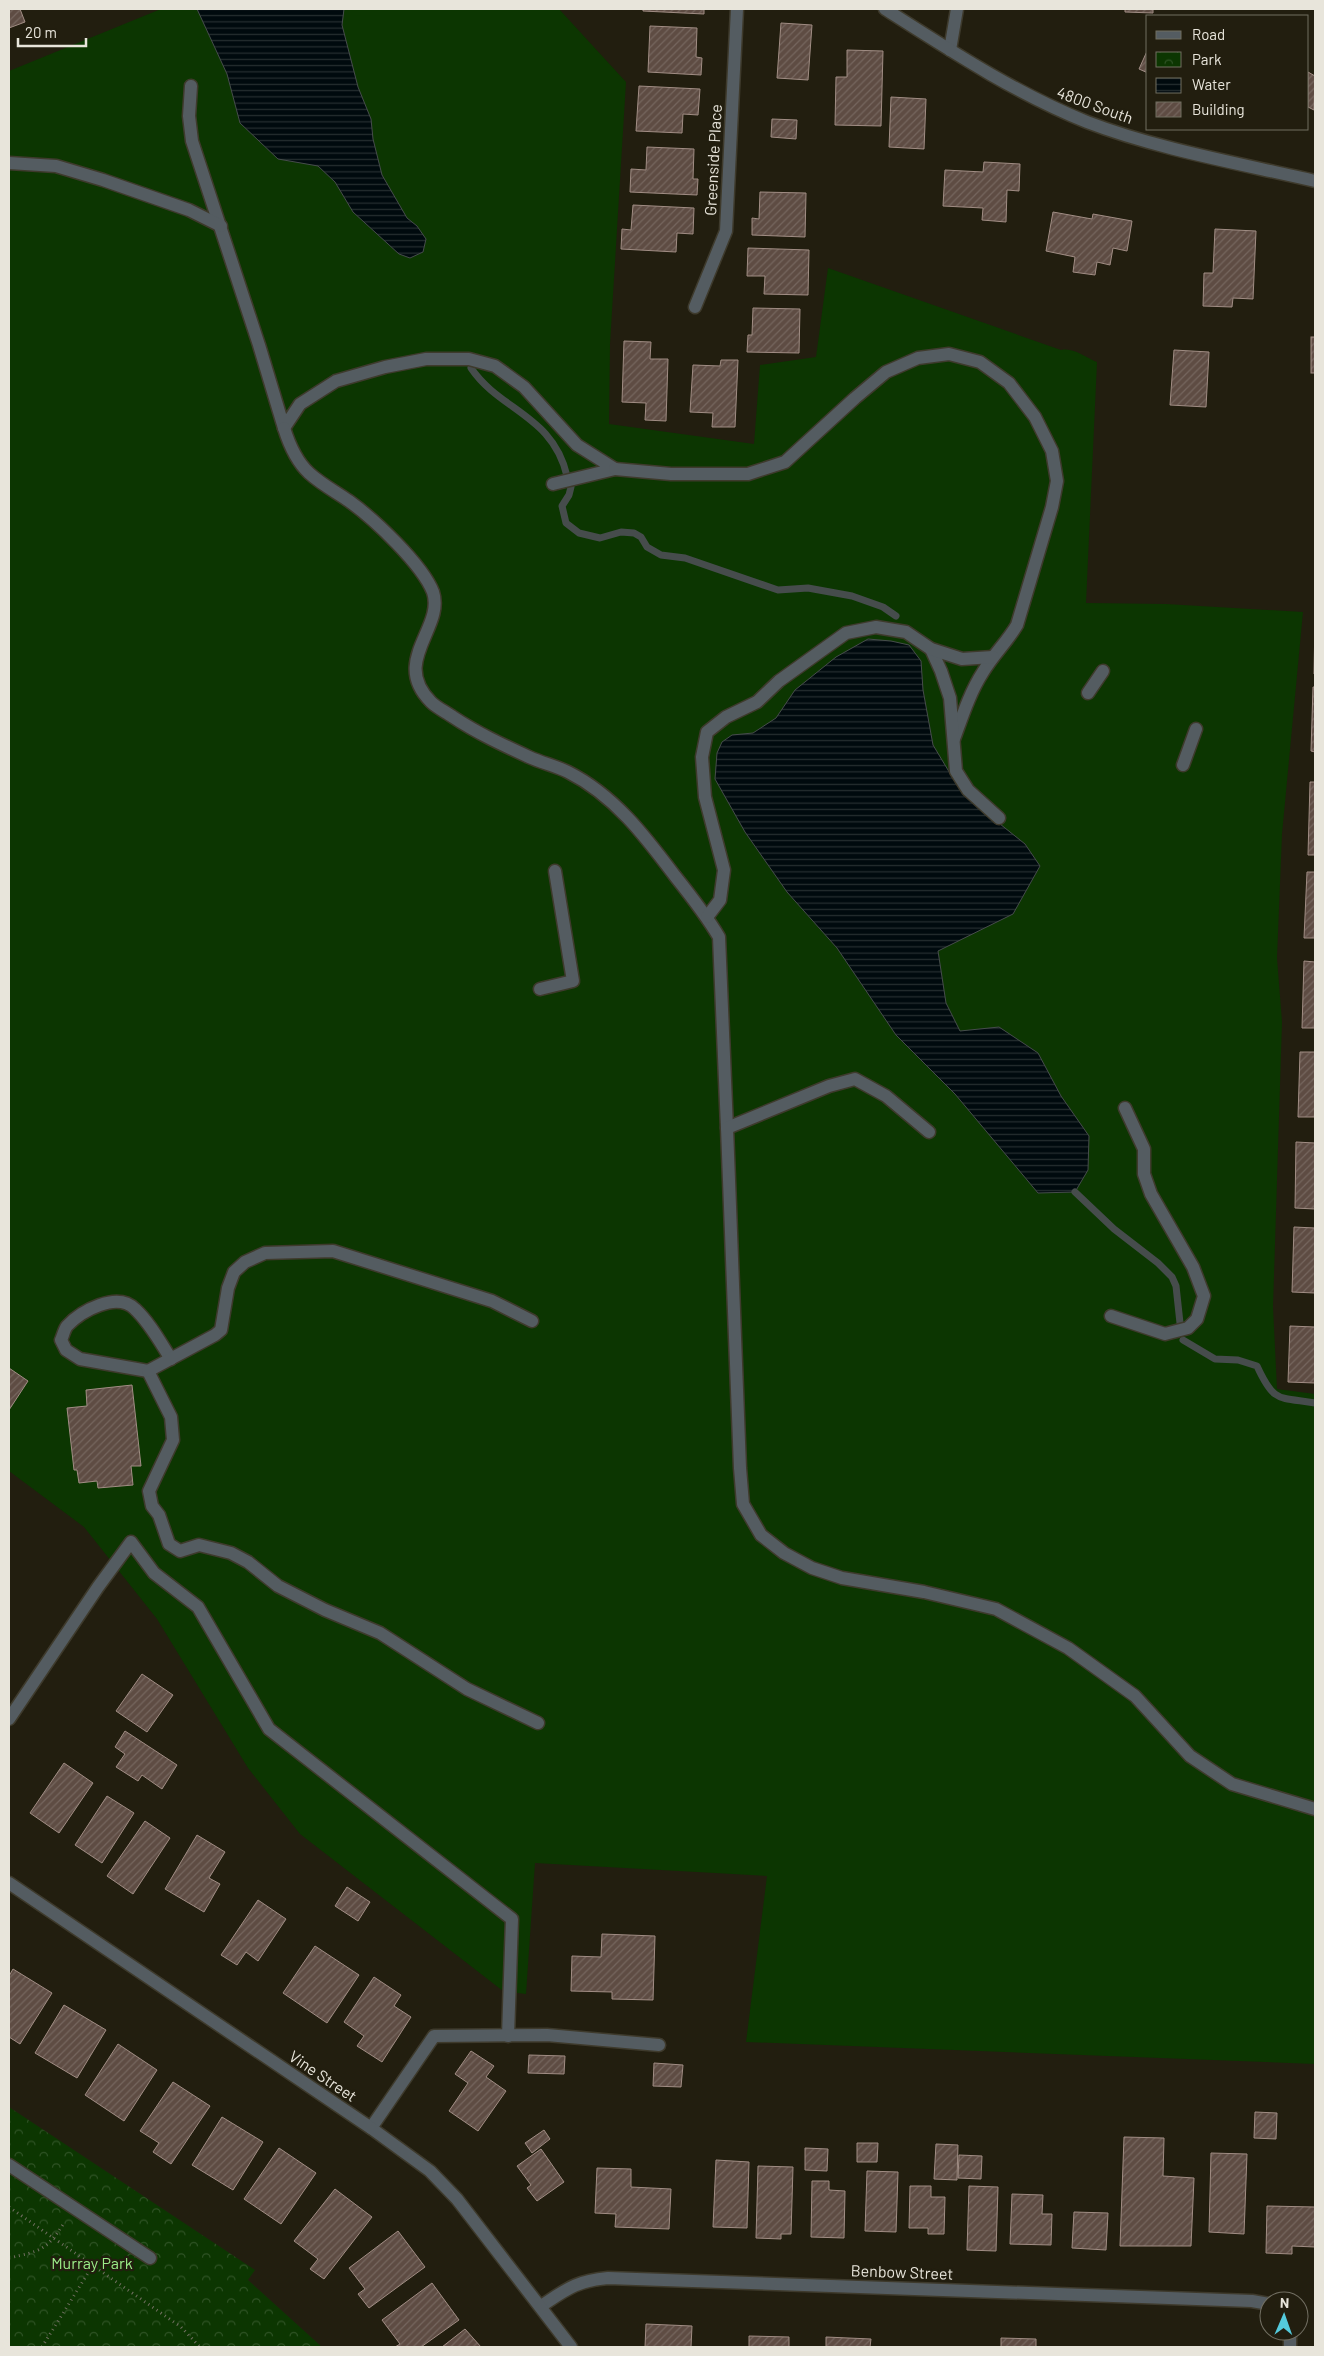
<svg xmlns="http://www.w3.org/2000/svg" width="1324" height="2356" viewBox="0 0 1324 2356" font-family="Barlow,sans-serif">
  <defs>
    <pattern id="park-crowns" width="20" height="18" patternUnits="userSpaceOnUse" patternTransform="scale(1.25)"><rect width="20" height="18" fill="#0c3601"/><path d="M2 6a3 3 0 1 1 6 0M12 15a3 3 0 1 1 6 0" fill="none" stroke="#2f5325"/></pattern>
    <pattern id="water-rules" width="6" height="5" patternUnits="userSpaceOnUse" patternTransform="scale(1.25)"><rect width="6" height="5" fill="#000a0e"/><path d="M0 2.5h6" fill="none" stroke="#252e30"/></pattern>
    <pattern id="building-hatch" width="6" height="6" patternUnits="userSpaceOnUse" patternTransform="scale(1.25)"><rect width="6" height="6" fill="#5e4c43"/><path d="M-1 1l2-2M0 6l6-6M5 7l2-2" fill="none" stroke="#75665e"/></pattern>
  </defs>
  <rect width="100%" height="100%" fill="#221e0f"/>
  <path fill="#0c3601" d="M 161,9 L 559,9 L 626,82 L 610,344 L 609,424 L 754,444 L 760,365 L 816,357 L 828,268 L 1061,350 C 1074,347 1086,358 1097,362 L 1086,603 L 1166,604 L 1303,612 L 1282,834 L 1277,958 L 1282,1022 L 1273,1307 L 1277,1389 L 1315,1394 L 1315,2064 L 746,2042 L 767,1876 L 535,1863 L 526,1994 L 503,1991 L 300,1834 L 248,1768 L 157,1619 L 84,1527 L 9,1471 L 9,71 Z"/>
  <path fill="url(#park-crowns)" d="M 9,2107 L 255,2270 L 248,2280 L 322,2347 L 9,2347 Z"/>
  <g fill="url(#water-rules)" stroke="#464c4c">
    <path d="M 197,9 L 344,9 L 342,25 L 358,87 L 371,119 L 373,139 L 382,175 L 407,218 L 417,226 L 426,239 L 423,252 L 410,258 L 399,254 L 353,212 L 335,182 L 318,166 L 278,159 L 240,123 L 227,74 Z"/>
    <path d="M 868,639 L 891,641 L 909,645 L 921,661 L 923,690 L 933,745 L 954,780 L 990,816 L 1025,844 L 1040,866 L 1013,914 L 938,951 L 946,1003 L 960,1031 L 999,1027 L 1038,1053 L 1061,1096 L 1089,1136 L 1088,1170 L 1075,1192 L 1038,1193 L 955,1094 L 896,1035 L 837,948 L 787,892 L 745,832 L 715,779 L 717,753 L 722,742 L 732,735 L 753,733 L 776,718 L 795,690 L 836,657 Z"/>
  </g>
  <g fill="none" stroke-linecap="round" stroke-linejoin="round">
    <g stroke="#464c4c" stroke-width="7">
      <path d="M 471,368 C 500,411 553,415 567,476"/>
      <path d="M 571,487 L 569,495 L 562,506 L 566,523 L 579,533 L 600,538 L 621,532 L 634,533 L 641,537 L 647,547 L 661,555 L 685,558 L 778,590 L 808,588 L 852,596 L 883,607 L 896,616"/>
      <path d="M 1075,1192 L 1114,1229 L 1158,1263 L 1172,1277 L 1176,1286 L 1180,1323"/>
      <path d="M 1183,1340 L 1215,1359 L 1238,1360 L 1257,1366 C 1274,1403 1278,1397 1315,1403"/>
    </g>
  </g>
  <g fill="url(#building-hatch)" stroke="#a18d84">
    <path d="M 9,9 L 20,9 L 25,22 L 9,28 Z"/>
    <path d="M 643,9 L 704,9 L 704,14 L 643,11 Z"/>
    <path d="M 1125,9 L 1153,9 L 1153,13 L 1125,12 Z"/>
    <path d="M 781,23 L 812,25 L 808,80 L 777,78 Z"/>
    <path d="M 650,26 L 697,28 L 696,57 L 702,58 L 701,75 L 648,72 Z"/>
    <path d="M 1148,49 L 1148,73 L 1139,69 Z"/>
    <path d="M 847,50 L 883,51 L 881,126 L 835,125 L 836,77 L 847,77 Z"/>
    <path d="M 1308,72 L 1315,76 L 1314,110 L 1308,107 Z"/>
    <path d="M 639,86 L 700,89 L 698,115 L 683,114 L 682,133 L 636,131 Z"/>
    <path d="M 891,97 L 926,99 L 924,149 L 889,147 Z"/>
    <path d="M 772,119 L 797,120 L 796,139 L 771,137 Z"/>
    <path d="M 647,147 L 694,149 L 693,179 L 698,179 L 697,195 L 630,192 L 631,169 L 646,170 Z"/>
    <path d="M 984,162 L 1020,164 L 1019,191 L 1007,190 L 1006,222 L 982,220 L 983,208 L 943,206 L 945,170 L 983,172 Z"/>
    <path d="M 760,192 L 806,193 L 805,237 L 752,235 L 752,218 L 759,219 Z"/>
    <path d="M 633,205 L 694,208 L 693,234 L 677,233 L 676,252 L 621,249 L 622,229 L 631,230 Z"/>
    <path d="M 1053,212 L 1092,219 L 1093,214 L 1132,221 L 1127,251 L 1113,248 L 1110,265 L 1097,262 L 1095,275 L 1073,272 L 1075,257 L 1046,251 Z"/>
    <path d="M 1215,229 L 1256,231 L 1253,299 L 1233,298 L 1232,307 L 1203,306 L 1204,273 L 1213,273 Z"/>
    <path d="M 748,248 L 809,250 L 808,295 L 764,294 L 765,276 L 747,276 Z"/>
    <path d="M 753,308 L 800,309 L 799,353 L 747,352 L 748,335 L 752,335 Z"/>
    <rect x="1311" y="337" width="4" height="36"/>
    <path d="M 624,341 L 651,342 L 650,359 L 668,359 L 666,421 L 645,420 L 646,403 L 622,402 Z"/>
    <path d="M 1174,350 L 1209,352 L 1206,407 L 1170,405 Z"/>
    <path d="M 721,360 L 738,360 L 735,427 L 712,427 L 713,413 L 690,412 L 693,365 L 720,366 Z"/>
    <path d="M 1315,619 L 1315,674 L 1314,674 Z"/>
    <path d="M 1313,687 L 1315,687 L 1315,752 L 1311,751 Z"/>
    <path d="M 1310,782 L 1315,782 L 1315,855 L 1308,855 Z"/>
    <path d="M 1307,872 L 1315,872 L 1315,938 L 1304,938 Z"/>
    <path d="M 1304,961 L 1315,962 L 1315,1028 L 1302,1028 Z"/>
    <path d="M 1300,1052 L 1315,1052 L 1315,1117 L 1298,1117 Z"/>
    <path d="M 1296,1142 L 1315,1143 L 1315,1209 L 1295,1208 Z"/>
    <path d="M 1294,1227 L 1315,1228 L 1315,1293 L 1292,1292 Z"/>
    <path d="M 1290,1326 L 1315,1327 L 1315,1383 L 1288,1382 Z"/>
    <path d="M 9,1368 L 28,1381 L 9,1410 Z"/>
    <path d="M 132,1385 L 141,1466 L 131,1466 L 133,1485 L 98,1488 L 97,1481 L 79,1483 L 77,1470 L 74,1470 L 67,1408 L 87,1406 L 86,1390 Z"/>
    <path d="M 142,1674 L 173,1695 L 147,1732 L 116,1711 Z"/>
    <path d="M 125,1731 L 177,1765 L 162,1789 L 142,1775 L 138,1781 L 116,1767 L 125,1754 L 115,1747 Z"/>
    <path d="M 64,1763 L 93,1783 L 59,1833 L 30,1813 Z"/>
    <path d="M 107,1796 L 134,1813 L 102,1863 L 75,1845 Z"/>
    <path d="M 145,1821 L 170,1838 L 133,1894 L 107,1876 Z"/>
    <path d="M 197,1835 L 225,1852 L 209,1878 L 220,1884 L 204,1912 L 165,1889 Z"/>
    <path d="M 347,1887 L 370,1902 L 358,1921 L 335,1906 Z"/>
    <path d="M 258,1900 L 286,1919 L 258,1961 L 246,1952 L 237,1965 L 221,1955 Z"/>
    <path d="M 602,1934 L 655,1936 L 653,2000 L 612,1999 L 612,1992 L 571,1991 L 572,1956 L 601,1957 Z"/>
    <path d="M 315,1946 L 359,1975 L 327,2023 L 283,1993 Z"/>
    <path d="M 13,1969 L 52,1993 L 20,2044 L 9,2037 L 9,1976 Z"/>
    <path d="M 374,1977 L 401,1995 L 394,2006 L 411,2017 L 382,2062 L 357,2046 L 364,2036 L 344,2022 Z"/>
    <path d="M 64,2005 L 106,2030 L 77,2078 L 35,2053 Z"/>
    <path d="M 118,2044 L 157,2070 L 124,2121 L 85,2095 Z"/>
    <path d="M 471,2051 L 494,2066 L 486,2077 L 506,2091 L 478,2131 L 449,2111 L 468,2083 L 455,2074 Z"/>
    <path d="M 529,2055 L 565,2056 L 564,2074 L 528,2073 Z"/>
    <path d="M 654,2063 L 683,2065 L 681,2087 L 653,2086 Z"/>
    <path d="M 173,2082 L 210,2106 L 171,2164 L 153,2152 L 159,2143 L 140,2131 Z"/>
    <path d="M 1255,2112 L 1277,2113 L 1276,2139 L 1254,2138 Z"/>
    <path d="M 222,2117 L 263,2142 L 233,2190 L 192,2165 Z"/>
    <path d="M 544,2130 L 550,2139 L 532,2153 L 525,2143 Z"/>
    <path d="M 1124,2137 L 1164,2138 L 1163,2176 L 1194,2178 L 1191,2246 L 1120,2246 Z"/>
    <path d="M 857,2143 L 878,2143 L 877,2162 L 857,2162 Z"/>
    <path d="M 936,2144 L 958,2145 L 957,2180 L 934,2179 Z"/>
    <path d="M 279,2148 L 316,2173 L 281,2224 L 244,2199 Z"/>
    <path d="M 805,2148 L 828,2149 L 827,2171 L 805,2170 Z"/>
    <path d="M 541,2149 L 564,2182 L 537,2201 L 527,2188 L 531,2185 L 517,2166 Z"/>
    <path d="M 1211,2153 L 1247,2154 L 1244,2234 L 1209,2232 Z"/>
    <path d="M 959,2155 L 982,2156 L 981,2179 L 958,2178 Z"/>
    <path d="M 716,2160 L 749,2162 L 747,2228 L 713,2227 Z"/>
    <path d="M 758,2166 L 793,2167 L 791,2234 L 781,2234 L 781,2239 L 756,2238 Z"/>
    <path d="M 597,2168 L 631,2169 L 631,2187 L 671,2189 L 669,2229 L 615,2227 L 616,2214 L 595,2213 Z"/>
    <path d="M 867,2171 L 898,2172 L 896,2232 L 865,2231 Z"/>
    <path d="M 812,2181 L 829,2181 L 829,2190 L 845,2191 L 844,2238 L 811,2237 Z"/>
    <path d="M 910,2186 L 931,2186 L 931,2197 L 945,2197 L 944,2234 L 928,2234 L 928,2228 L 909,2228 Z"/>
    <path d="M 969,2186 L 998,2187 L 996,2251 L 967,2250 Z"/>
    <path d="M 335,2189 L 372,2217 L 324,2279 L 310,2269 L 318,2259 L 294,2241 Z"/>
    <path d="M 1012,2194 L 1043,2195 L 1042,2214 L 1052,2214 L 1051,2245 L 1010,2244 Z"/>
    <path d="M 1267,2206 L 1315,2207 L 1315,2247 L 1292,2246 L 1292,2254 L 1266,2253 Z"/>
    <path d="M 1074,2212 L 1108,2213 L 1106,2250 L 1072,2248 Z"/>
    <path d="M 398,2231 L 425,2267 L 369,2308 L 358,2294 L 365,2289 L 349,2268 Z"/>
    <path d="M 432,2283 L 459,2320 L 421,2347 L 395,2347 L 400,2344 L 382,2320 Z"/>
    <path d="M 646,2324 L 692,2326 L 691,2347 L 645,2347 Z"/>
    <path d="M 465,2329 L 481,2347 L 442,2347 Z"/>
    <path d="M 749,2336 L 789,2337 L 789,2347 L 749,2347 Z"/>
    <path d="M 826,2337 L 871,2339 L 870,2347 L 826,2347 Z"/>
    <path d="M 1001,2338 L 1036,2339 L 1036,2347 L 1001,2347 Z"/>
  </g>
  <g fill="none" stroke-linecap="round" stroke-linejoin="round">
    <defs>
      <g id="service">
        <path d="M 950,50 L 957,9"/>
        <path d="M 191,86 L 189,116 L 192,141 L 259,345 L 284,428 L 300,404 L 336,381 L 385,367 L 426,359 L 469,359 L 495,366 L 524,387 L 577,445 L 615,469 L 553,484"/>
        <path d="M 9,163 L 56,166 L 103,180 L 189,210 L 221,226"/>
        <path d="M 284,428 C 289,444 296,461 309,473 C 321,484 336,492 349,501 C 374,519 422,564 433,592 C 445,628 390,661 431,702 C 437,708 446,712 453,717 C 477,733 503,745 529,757 C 542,763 556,766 568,772 C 614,795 645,836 675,876 C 691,896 706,915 719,937 L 727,1128"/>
        <path d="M 615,469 L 671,474 L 748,474 L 785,462 L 855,398 L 886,372 L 918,358 L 949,354 L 980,362 L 1009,383 L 1035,417 L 1052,451 L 1057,481 L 1052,507 L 1017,625 C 1007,642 993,655 983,672 C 970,692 962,717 954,739"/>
        <path d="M 931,649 L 941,671 L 950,698 L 956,771 L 968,790 L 999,818"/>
        <path d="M 1088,693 L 1103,671"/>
        <path d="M 1183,765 L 1196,729"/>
        <path d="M 707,917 L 720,900 L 724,870 L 705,797 L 702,757 L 707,732 L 726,717 L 757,702 L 779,681 L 846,633 L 876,627 L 906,632 L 931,649 L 962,659 L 993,657"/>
        <path d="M 540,989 L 573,981 L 555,871"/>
        <path d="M 929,1132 L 886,1096 L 855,1079 L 829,1086 L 727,1128 L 740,1468 L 743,1504 L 761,1535 L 784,1553 L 812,1568 L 842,1578 L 924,1592 L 996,1609 L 1068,1648 L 1135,1696 L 1190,1756 L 1232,1784 L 1315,1809"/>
        <path d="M 1111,1316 L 1165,1334 L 1188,1328 L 1197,1319 L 1204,1296 L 1193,1267 L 1151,1194 L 1144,1174 L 1144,1149 L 1125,1108"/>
        <path d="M 171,1359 C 160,1342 150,1323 135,1309 C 117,1291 81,1311 67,1326 C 64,1330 63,1336 61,1340 L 66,1350 L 80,1359 L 148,1371 L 171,1417 L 173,1440 L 149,1491 L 152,1506 L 159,1515 L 169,1544 L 180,1551 L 199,1545 L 231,1553 L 248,1562 L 278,1586 L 325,1610 L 380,1633 L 467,1689 L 538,1723"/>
        <path d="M 148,1371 L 215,1335 L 221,1330 L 228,1288 L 234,1272 L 245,1262 L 265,1253 L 333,1251 L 492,1301 L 532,1321"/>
        <path d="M 9,1719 L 98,1587 L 131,1542 L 154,1573 L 198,1607 L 269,1729 L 512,1919 L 508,2036"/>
        <path d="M 371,2128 L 434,2036 L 547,2035 L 659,2045"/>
        <path d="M 9,2165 L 150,2258"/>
      </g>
      <g id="minor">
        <path d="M 695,307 L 726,231 L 737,9"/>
        <path d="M 541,2306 C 567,2289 576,2281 608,2278 L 1252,2301 L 1269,2304"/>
        <path d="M 1290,2331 L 1290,2347"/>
      </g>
      <g id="tertiary">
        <path d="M 885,9 C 951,51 1015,93 1087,122 C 1157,149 1242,164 1315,181"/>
        <path d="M 9,1883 L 371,2128 L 430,2171 L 457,2199 L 571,2347"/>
      </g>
    </defs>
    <use href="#service" stroke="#3e3a2c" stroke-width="15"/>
    <use href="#minor" stroke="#3e3a2c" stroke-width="15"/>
    <use href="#tertiary" stroke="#3e3a2c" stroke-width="15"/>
    <g stroke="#737063" stroke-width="3" stroke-dasharray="1 4" stroke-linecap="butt">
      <path d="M 9,2207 L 181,2327 L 200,2347"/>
      <path d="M 9,2258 C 40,2251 46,2251 64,2223"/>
      <path d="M 42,2347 L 93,2265"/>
    </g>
    <use href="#service" stroke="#545c61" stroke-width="12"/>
    <use href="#minor" stroke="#545c61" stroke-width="12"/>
    <use href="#tertiary" stroke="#545c61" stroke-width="12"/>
  </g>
  <g text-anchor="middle" stroke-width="4.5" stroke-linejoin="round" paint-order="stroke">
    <g font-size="16" fill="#e8e5db" stroke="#221e0f">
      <text transform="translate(1095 105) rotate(20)" y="6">4800 South</text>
      <text transform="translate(713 160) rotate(-87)" y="6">Greenside Place</text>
      <text transform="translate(323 2076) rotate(34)" y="6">Vine Street</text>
      <text transform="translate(902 2272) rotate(2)" y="6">Benbow Street</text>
    </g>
    <g font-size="16" fill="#9cee89" stroke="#221e0f">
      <text x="92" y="2269">Murray Park</text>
    </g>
  </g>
  <rect width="1324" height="2356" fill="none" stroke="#e8e5db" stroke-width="20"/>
  <rect x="1146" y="15" width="162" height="115" fill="#221e0f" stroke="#716e61"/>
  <rect x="1156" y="31" width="25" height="8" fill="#545c61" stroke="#716e61"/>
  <text x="1192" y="40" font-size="15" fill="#e8e5db">Road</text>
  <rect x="1156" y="52" width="25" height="15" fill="url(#park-crowns)" stroke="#716e61"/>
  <text x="1192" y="65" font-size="15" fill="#e8e5db">Park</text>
  <rect x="1156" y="78" width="25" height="15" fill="url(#water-rules)" stroke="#716e61"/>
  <text x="1192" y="90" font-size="15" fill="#e8e5db">Water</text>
  <rect x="1156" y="102" width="25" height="15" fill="url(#building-hatch)" stroke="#716e61"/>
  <text x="1192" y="115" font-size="15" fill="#e8e5db">Building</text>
  <g transform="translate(1284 2316) rotate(2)"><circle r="24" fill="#221e0f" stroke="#716e61"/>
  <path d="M0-4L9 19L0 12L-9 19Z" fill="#54cadc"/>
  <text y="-8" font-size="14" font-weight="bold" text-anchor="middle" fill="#e8e5db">N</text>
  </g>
  <path d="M18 38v8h68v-8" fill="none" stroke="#e8e5db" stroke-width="2.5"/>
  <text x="25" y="38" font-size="15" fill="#e8e5db" stroke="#221e0f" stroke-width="4" paint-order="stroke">20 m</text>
</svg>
